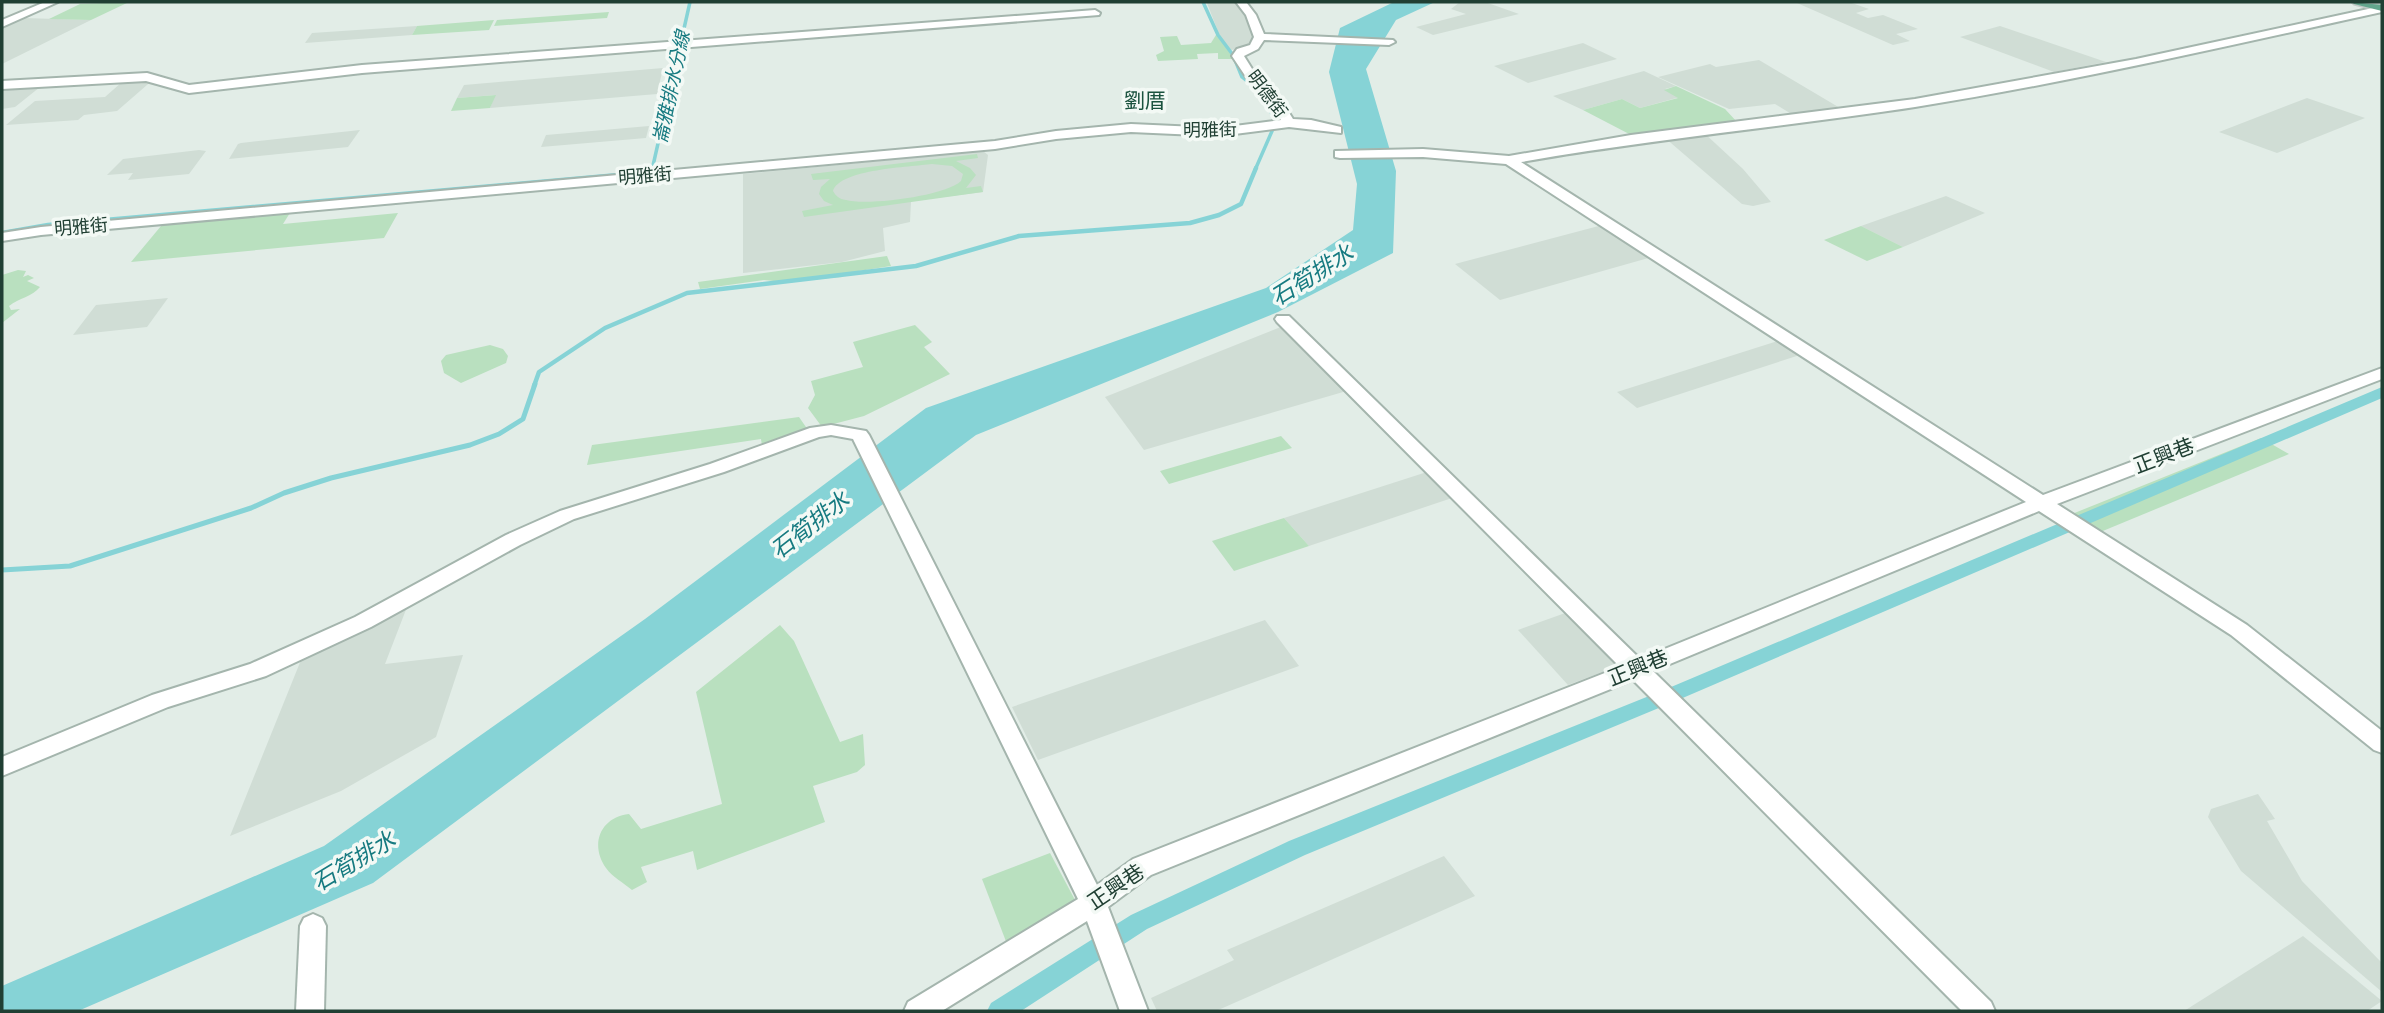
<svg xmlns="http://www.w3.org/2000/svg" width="2384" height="1013" viewBox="0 0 2384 1013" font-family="'Public Sans','Noto Sans TC',sans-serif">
  <rect width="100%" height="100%" fill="#e2ede7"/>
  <g fill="#d0ddd5">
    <path d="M 1460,2 L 1485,2 L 1519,14 L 1433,35 L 1416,27 L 1466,14 L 1451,9 Z"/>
    <path d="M 1806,2 L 1849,2 L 1869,9 L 1856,13 L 1868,18 L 1883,15 L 1918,29 L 1896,34 L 1910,41 L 1893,45 L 1797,3 Z"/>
    <path d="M 1207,3 L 1243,3 L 1255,21 L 1253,47 L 1231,50 L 1219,34 Z"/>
    <path d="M 23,18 L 91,20 L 2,64 L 2,28 Z"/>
    <path d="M 417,26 L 412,35 L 305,43 L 312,33 Z"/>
    <path d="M 2000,26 L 2106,62 L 2054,72 L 1960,37 Z"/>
    <path d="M 1583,43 L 1617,59 L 1528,83 L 1494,66 Z"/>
    <path d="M 1759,60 L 1840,108 L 1793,115 L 1775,104 L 1729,109 L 1658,77 L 1710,64 L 1716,67 Z"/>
    <path d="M 663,68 L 657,94 L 490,108 L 495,95 L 457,98 L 464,85 Z"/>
    <path d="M 1644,71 L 1676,86 L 1665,89 L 1680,97 L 1640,108 L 1622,99 L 1583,110 L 1553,96 Z"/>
    <path d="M 130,75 L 155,78 L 117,111 L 84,115 L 78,120 L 6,125 L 35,101 L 105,97 Z"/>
    <path d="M 43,82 L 45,83 L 15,107 L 2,109 L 2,84 Z"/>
    <path d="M 2307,98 L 2365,118 L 2277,153 L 2219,132 Z"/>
    <path d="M 649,126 L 646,138 L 541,147 L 546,135 Z"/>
    <path d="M 360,130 L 348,147 L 229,159 L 238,144 L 241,143 Z"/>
    <path d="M 1703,132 L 1743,169 L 1771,202 L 1753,206 L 1742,204 L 1664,137 Z"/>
    <path d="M 199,150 L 206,151 L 189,174 L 128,180 L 133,173 L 107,175 L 123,159 Z"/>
    <path d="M 983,151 L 988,155 L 983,192 L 911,201 L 910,222 L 883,228 L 885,251 L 842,262 L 743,273 L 743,174 Z"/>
    <path d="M 1946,196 L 1985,213 L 1903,247 L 1861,226 Z"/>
    <path d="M 1610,223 L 1659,255 L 1500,300 L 1455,264 Z"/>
    <path d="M 168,298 L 147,327 L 73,335 L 96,305 Z"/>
    <path d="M 1286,325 L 1350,390 L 1144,450 L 1105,397 Z"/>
    <path d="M 1784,339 L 1806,353 L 1637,408 L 1617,392 Z"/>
    <path d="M 1430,471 L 1455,497 L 1309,546 L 1284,518 Z"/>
    <path d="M 407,607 L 385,664 L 463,655 L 436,737 L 341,791 L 230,836 L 303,655 Z"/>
    <path d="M 1568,612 L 1621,665 L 1568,685 L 1518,630 Z"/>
    <path d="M 1265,620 L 1299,666 L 1038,760 L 1012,707 Z"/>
    <path d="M 2258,794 L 2275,819 L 2267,821 L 2302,881 L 2382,963 L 2382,992 L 2241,871 L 2208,817 L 2211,809 Z"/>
    <path d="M 1444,856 L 1475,896 L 1216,1011 L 1157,1011 L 1151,998 L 1234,960 L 1227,950 Z"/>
    <path d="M 2303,936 L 2382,1001 L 2367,1011 L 2184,1011 Z"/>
  </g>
  <g fill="#b9e0bf" fill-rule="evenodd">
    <path d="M 129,2 L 91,20 L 49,19 L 80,4 Z"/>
    <path d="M 609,12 L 607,18 L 494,26 L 497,20 Z"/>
    <path d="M 494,20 L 489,30 L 412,35 L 417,26 Z"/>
    <path d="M 1219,34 L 1231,50 L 1233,59 L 1218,59 L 1218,53 L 1197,54 L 1198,59 L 1158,61 L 1156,55 L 1164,51 L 1160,37 L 1177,36 L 1181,45 L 1211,43 L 1216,35 Z"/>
    <path d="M 1676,86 L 1725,109 L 1737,122 L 1633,136 L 1583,110 L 1622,99 L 1640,108 L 1678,98 L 1664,90 Z"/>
    <path d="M 496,95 L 490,108 L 451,111 L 457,98 Z"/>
    <path d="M 977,154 L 978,158 L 956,161 L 970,168 L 976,175 L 966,188 L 981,186 L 983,192 L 804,217 L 802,211 L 833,205 L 824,201 L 819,194 L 821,187 L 830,179 L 813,180 L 811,174 ZM 932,164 L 952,166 L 963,174 L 961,181 C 946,196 867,206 846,200 C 839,199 836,196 833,191 C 840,169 910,167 932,164 Z"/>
    <path d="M 293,208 L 283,224 L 398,213 L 384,238 L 131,262 L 166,220 Z"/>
    <path d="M 1861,226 L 1903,247 L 1867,261 L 1824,240 Z"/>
    <path d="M 887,256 L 891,266 L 846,273 L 842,277 L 783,282 L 764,280 L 700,289 L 698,282 Z"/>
    <path d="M 18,270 L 26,271 L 23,277 L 28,275 L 34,278 L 27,281 L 40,287 C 32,297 19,298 9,306 L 11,310 L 20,309 L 2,323 L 2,275 Z"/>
    <path d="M 915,325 L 932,342 L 924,347 L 950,374 L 864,416 L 822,427 L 808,408 L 815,395 L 811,381 L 863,367 L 853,342 Z"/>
    <path d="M 490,345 L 503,349 L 508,356 L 506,363 L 461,383 L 444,373 L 441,361 L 446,355 Z"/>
    <path d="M 799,417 L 808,430 L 762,446 L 761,439 L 587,465 L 592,445 Z"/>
    <path d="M 1281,436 L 1292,448 L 1169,484 L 1160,471 Z"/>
    <path d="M 2261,438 L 2289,454 L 2098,533 L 2072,514 Z"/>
    <path d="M 1284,518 L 1309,546 L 1234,571 L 1212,541 Z"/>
    <path d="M 780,625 L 794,641 L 840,742 L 863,734 L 865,765 L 857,772 L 813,786 L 825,822 L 697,870 L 693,851 L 641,867 L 647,882 L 632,890 C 624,883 612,877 606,868 C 589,844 601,817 629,814 L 641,829 L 722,804 L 696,692 Z"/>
    <path d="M 1050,853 L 1075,900 L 1007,944 L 982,879 Z"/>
  </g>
  <path fill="#86d3d6" d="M 1394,2 L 1435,2 L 1396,20 L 1366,69 L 1396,171 L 1393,253 L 1278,312 L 976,435 L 373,883 L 78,1011 L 2,1011 L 2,986 L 324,846 L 645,619 L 926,408 L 1266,288 L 1353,230 L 1357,184 L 1329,72 L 1340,28 Z"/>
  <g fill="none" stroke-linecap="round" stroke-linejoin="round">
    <g stroke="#86d3d6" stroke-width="3.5">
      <path d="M 1203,2 L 1218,35 L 1233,55 L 1242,77 L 1261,92 L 1276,122 L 1255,170"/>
      <path d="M 652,170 L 690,2"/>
    </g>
    <g stroke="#86d3d6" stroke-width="4.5">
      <path d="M 2,233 L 48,225 L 652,172 L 653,168"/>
      <path d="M 534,386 L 539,372 L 605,328 L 687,293 L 916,266 L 1019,236 L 1190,223 L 1219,215 L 1241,204 L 1256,168"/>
    </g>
    <path stroke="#86d3d6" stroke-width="5" d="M 2,570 L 70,566 L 251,508 L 284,493 L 331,478 L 470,445 L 499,434 L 523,419 L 535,384"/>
    <path fill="#86d3d6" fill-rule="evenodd" d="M 2382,387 L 2382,398 L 1678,700 L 1305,855 L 1147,929 L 1021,1011 L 987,1011 L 991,1003 L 1131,915 L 1289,841 L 1664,690 Z"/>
    <defs>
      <g id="minor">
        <path d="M 45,2 L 58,2 L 2,27 L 2,20 Z"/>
        <path d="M 1236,2 L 1246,2 L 1256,15 L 1264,34 L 1393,40 L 1395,42 L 1389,45 L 1264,40 L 1258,49 L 1244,56 L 1254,72 L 1274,89 L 1293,119 L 1311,120 L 1341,127 L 1341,133 L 1289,127 L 1219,136 L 1131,132 L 1056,139 L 995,149 L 41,235 L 2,241 L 2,233 L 41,227 L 995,141 L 1056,131 L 1131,124 L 1219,128 L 1281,120 L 1265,94 L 1246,77 L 1232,56 L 1237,49 L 1250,45 L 1254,37 L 1246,15 Z"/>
        <path d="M 2382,6 L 2382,12 C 2227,46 2072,82 1915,107 C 1784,127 1652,139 1521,162 L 2043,495 L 2382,368 L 2382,379 L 2057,504 L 2247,625 L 2382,731 L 2382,753 L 2374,750 L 2231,635 L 2039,511 L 1653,671 L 1991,1002 L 1995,1011 L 1962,1011 L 1633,680 L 1151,875 L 1108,907 L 1148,1011 L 1120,1011 L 1087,921 L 942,1011 L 904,1011 L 908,1002 L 1078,899 L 853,439 L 831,435 L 819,437 L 724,472 L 574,519 L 520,545 L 371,627 L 266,676 L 168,707 L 2,776 L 2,757 L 152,695 L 250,664 L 355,617 L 506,535 L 560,511 L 710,464 L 810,428 L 831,425 L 866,431 L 869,435 L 1097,885 L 1133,859 L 1620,667 L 1277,322 L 1275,319 L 1277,316 L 1289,316 L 1640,659 L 2026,502 L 1506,164 L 1423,157 L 1340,158 L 1335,157 L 1335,151 L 1423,149 L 1509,156 L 1631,135 L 1915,99 L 2136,59 Z"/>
        <path d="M 1095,10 L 1100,13 L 1099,15 L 362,73 L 189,93 L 146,81 L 2,89 L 2,81 L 147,73 L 189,85 L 362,65 Z"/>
        <path d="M 313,914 L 322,918 L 326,926 L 324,1011 L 296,1011 L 300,926 L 304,918 Z"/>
      </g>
      <path id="major" d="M 2352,2 L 2382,5 L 2382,11 L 2354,4 Z"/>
    </defs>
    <use href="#minor" stroke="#a4b5ad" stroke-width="4"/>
    <use href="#major" stroke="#c1c9c6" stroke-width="3"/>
    <use href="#minor" fill="#fff" fill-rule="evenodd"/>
    <use href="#major" fill="#63a68d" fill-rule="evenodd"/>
  </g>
  <g text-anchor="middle" stroke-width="7" stroke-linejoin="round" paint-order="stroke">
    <g font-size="18" fill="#203f33" stroke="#f3f9f5">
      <text transform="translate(1267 94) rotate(53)" y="6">明德街</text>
      <text transform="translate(1210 130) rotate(-1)" y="6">明雅街</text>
      <text transform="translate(645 176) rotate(-5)" y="6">明雅街</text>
      <text transform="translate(81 227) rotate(-5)" y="6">明雅街</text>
    </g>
    <g font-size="19" font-style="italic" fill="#167a80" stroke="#f3f9f5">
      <text transform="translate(671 87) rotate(-78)" y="7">崙雅排水分線</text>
    </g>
    <g font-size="21" fill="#1b533f" stroke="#f3f9f5">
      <text x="1145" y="108">劉厝</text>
    </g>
    <g font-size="21" fill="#203f33" stroke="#f3f9f5">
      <text transform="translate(2164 456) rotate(-21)" y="7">正興巷</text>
      <text transform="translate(1638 668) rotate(-22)" y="7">正興巷</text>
      <text transform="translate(1116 887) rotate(-34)" y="7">正興巷</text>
    </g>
    <g font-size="23" font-style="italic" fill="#167a80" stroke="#f3f9f5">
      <text transform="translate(1312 275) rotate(-32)" y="8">石筍排水</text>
      <text transform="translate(810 525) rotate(-38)" y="8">石筍排水</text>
      <text transform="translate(354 861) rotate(-31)" y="8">石筍排水</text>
    </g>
  </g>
  <rect width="2384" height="1013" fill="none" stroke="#203f33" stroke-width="7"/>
</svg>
